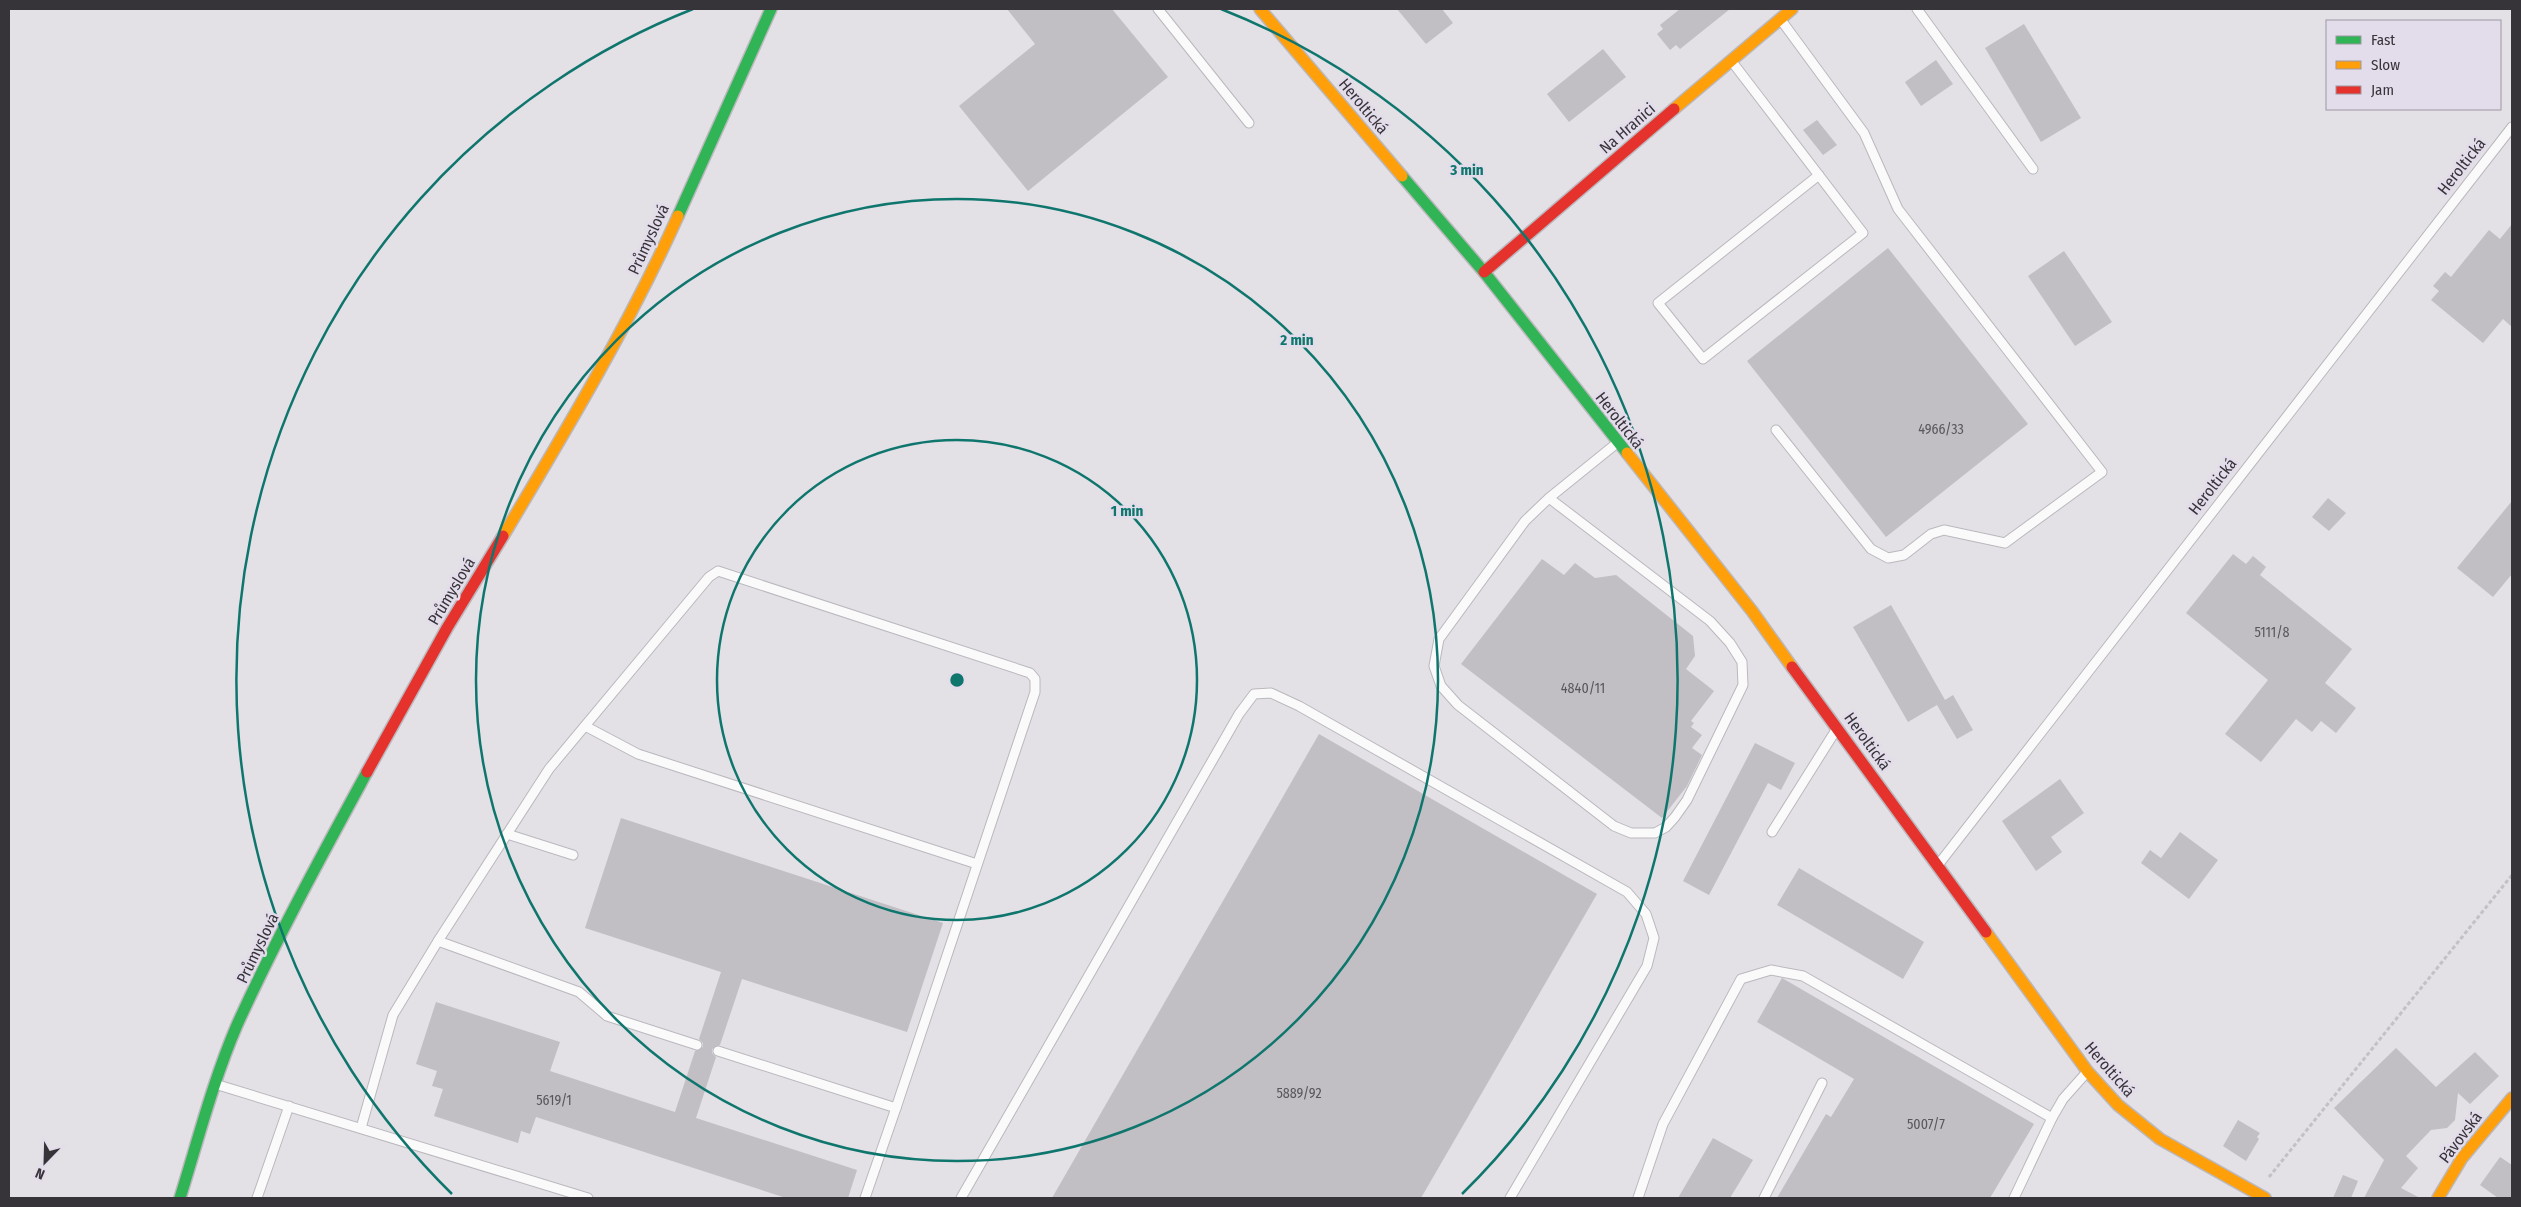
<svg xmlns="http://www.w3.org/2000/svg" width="2521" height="1207" viewBox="0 0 2521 1207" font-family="'Fira Sans Condensed',sans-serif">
  <rect width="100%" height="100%" fill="#e3e0e6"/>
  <g fill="#c1bfc4">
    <path d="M 1007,9 L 1112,9 L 1168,77 L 1028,191 L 959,106 L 1035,44 Z"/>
    <path d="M 1397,9 L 1442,9 L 1453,23 L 1426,44 Z"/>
    <path d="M 1680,9 L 1730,9 L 1680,49 L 1676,45 L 1670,50 L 1657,34 L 1663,29 L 1660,25 Z"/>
    <path d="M 2024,24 L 2081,118 L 2041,142 L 1985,48 Z"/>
    <path d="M 1603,49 L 1626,77 L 1569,122 L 1547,94 Z"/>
    <path d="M 1936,60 L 1953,84 L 1921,106 L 1905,82 Z"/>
    <path d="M 1817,120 L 1837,145 L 1823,155 L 1803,130 Z"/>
    <path d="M 2512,224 L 2512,327 L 2503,319 L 2483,343 L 2431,300 L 2439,291 L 2433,286 L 2445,272 L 2451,277 L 2489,230 L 2500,239 Z"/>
    <path d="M 1888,248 L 2028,424 L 1886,537 L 1747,361 Z"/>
    <path d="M 2064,251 L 2112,322 L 2075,346 L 2028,276 Z"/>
    <path d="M 2328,498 L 2346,513 L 2329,531 L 2312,517 Z"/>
    <path d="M 2512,501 L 2512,574 L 2493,597 L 2457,568 Z"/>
    <path d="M 2233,554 L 2246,564 L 2253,556 L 2266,567 L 2260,575 L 2352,649 L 2325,683 L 2356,708 L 2336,733 L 2321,721 L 2312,732 L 2296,719 L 2261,762 L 2225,734 L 2268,680 L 2186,613 Z"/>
    <path d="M 1542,559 L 1564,575 L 1575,563 L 1595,578 L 1616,575 L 1693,636 L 1695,656 L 1686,669 L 1714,691 L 1691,721 L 1694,723 L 1691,727 L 1702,735 L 1692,748 L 1702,755 L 1687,786 L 1662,818 L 1461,664 Z"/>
    <path d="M 1891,605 L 1945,700 L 1953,695 L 1973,730 L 1957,739 L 1937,705 L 1942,702 L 1908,722 L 1853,627 Z"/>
    <path d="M 1319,734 L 1597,894 L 1421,1198 L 1052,1198 Z"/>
    <path d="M 1755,743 L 1795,763 L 1781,790 L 1768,783 L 1709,895 L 1683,881 Z"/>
    <path d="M 2060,779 L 2084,813 L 2051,837 L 2062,852 L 2036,871 L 2002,821 Z"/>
    <path d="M 621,818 L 943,923 L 907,1032 L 742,979 L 720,1045 L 712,1049 L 712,1053 L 716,1057 L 696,1118 L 857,1170 L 848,1198 L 786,1198 L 536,1117 L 530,1134 L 521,1131 L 518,1143 L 434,1116 L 443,1089 L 432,1086 L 437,1071 L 416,1064 L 436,1002 L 560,1042 L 550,1071 L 675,1112 L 695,1051 L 703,1047 L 703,1043 L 699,1039 L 721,972 L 585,928 Z"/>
    <path d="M 2180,832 L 2218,860 L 2189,899 L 2141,863 L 2150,850 L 2161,858 Z"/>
    <path d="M 1799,868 L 1924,942 L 1903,979 L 1777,905 Z"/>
    <path d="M 1782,978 L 2034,1124 L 1990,1198 L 1777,1198 L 1826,1114 L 1831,1117 L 1854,1079 L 1757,1022 Z"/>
    <path d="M 2396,1048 L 2436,1087 L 2475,1052 L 2499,1076 L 2470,1104 L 2458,1093 L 2455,1120 L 2447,1128 L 2431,1130 L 2406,1156 L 2418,1168 L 2401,1188 L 2420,1198 L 2364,1198 L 2384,1160 L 2334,1108 Z"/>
    <path d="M 2238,1120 L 2260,1133 L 2257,1137 L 2259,1139 L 2246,1161 L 2223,1146 Z"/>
    <path d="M 1713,1138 L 1753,1160 L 1730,1198 L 1678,1198 Z"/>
    <path d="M 2500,1157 L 2512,1165 L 2512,1198 L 2498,1198 L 2480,1185 Z"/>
    <path d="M 2343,1175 L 2358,1181 L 2351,1198 L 2333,1198 Z"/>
  </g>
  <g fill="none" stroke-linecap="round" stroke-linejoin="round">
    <defs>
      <g id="lane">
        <path d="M 1158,9 L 1249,123"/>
        <path d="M 1917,9 L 2033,169"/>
        <path d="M 1733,63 L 1863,233 L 1703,359 L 1658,303 L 1819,175"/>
        <path d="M 1776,430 L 1871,549 L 1888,558 L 1904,555 L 1931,534 L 1944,530 L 2005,543 L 2102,472 L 1898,209 L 1864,133 L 1781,20"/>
        <path d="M 1549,498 L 1710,621 L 1730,643 L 1742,662 L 1743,685 L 1687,800 L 1675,817 L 1666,827 L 1655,833 L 1631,833 L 1614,826 L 1458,705 L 1441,686 L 1434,666 L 1439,639 L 1525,521 L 1549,498 L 1617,443"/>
        <path d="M 585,726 L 638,754 L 977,864"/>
        <path d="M 1772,832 L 1836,730"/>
        <path d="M 507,834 L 573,855"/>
        <path d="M 1938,865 L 2512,127"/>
        <path d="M 438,941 L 549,769 L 709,577 L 718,571 L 1030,673 L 1035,679 L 1035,692 L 896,1108"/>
        <path d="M 718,1051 L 896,1108 L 865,1198"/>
        <path d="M 215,1084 L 588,1198"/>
        <path d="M 361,1128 L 393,1015 L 438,941 L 579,992 L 607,1016 L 697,1045"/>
        <path d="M 257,1198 L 289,1106"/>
        <path d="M 961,1198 L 1239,714 L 1254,694 L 1271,693 L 1299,706 L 1627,892 L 1646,914 L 1654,938 L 1647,966 L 1510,1198"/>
        <path d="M 1638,1198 L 1663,1124 L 1741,979 L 1771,970 L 1803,976 L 2052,1118"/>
        <path d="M 1764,1198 L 1822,1083"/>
        <path d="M 2014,1198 L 2052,1118 L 2063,1099 L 2087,1072"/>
      </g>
      <g id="fast">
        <path d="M 1402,176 L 1484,272 L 1627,453"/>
        <path d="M 678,216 L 771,9"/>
        <path d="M 180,1198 C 198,1140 213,1081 237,1025 C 276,939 322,855 367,772"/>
      </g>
      <g id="slow">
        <path d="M 1260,9 L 1402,176"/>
        <path d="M 1674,109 L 1792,9"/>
        <path d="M 1627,453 L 1752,611 L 1792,667"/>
        <path d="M 503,536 C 565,432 628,327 678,216"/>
        <path d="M 1986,932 L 2088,1072 L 2118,1105 L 2160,1139 L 2265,1198"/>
        <path d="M 2438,1198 L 2462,1158 L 2512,1098"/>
      </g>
      <g id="jam">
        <path d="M 1484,272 L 1674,109"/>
        <path d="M 1792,667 L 1986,932"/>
        <path d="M 367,772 L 447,628 L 503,536"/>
      </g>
    </defs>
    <use href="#lane" stroke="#bab8bd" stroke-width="11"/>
    <use href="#fast" stroke="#bab8bd" stroke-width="14"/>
    <use href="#slow" stroke="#bab8bd" stroke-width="14"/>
    <use href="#jam" stroke="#bab8bd" stroke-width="14"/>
    <path stroke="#c2c1c3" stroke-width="3" stroke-dasharray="4 2.5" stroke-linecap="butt" d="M 2269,1177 L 2512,875"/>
    <use href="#lane" stroke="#fbfafb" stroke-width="9"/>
    <use href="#fast" stroke="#30b455" stroke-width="11"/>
    <use href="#slow" stroke="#ff9f0a" stroke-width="11"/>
    <use href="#jam" stroke="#e5322d" stroke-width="11"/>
  </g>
  <g fill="none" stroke="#0f766e" stroke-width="2.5">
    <circle cx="957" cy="680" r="240"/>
    <circle cx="957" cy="680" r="481"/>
    <path d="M452 1194A721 721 0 0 1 693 9M1221 9A721 721 0 0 1 1462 1194"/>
  </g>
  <g text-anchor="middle" stroke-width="5" stroke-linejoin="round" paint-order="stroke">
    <g font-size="14" fill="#59565c">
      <text x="1941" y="434">4966/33</text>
      <text x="2272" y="637">5111/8</text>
      <text x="1583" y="693">4840/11</text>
      <text x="1299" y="1098">5889/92</text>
      <text x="554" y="1105">5619/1</text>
      <text x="1926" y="1129">5007/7</text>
    </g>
    <g font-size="16" fill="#363339" stroke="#e3dcea">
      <text transform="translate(1364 106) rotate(50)" y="6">Heroltická</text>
      <text transform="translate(1627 128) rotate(-41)" y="6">Na Hranici</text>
      <text transform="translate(2461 166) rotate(-52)" y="6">Heroltická</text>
      <text transform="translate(648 239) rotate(-65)" y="6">Průmyslová</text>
      <text transform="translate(1620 420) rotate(52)" y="6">Heroltická</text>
      <text transform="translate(2212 486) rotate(-52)" y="6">Heroltická</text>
      <text transform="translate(451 591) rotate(-59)" y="6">Průmyslová</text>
      <text transform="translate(1868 741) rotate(54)" y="6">Heroltická</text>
      <text transform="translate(257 948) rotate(-64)" y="6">Průmyslová</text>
      <text transform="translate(2110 1069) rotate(49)" y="6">Heroltická</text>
      <text transform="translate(2460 1137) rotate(-53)" y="6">Pávovská</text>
    </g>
  </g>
  <circle cx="957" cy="680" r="8" fill="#0f766e" stroke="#e3dcea" stroke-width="2.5"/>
  <g font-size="15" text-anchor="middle" font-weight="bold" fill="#0f766e" stroke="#e3dcea" stroke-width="5" stroke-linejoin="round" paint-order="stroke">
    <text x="1467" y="175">3 min</text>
    <text x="1297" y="345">2 min</text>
    <text x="1127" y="516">1 min</text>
  </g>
  <rect width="2521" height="1207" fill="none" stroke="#363339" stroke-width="20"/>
  <rect x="2326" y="20" width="175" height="90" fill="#e3dcea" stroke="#9e98a3"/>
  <rect x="2336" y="36" width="25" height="8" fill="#30b455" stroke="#9e98a3"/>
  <text x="2371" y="45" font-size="15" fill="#363339">Fast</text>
  <rect x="2336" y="61" width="25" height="8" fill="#ff9f0a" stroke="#9e98a3"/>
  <text x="2371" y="70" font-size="15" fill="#363339">Slow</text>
  <rect x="2336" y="86" width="25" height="8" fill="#e5322d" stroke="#9e98a3"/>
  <text x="2371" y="95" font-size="15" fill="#363339">Jam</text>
  <g transform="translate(45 1162) rotate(203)" stroke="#e3dcea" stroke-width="4" paint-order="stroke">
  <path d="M0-4L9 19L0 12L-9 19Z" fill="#363339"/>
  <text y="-8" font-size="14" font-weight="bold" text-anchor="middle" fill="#363339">N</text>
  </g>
</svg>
